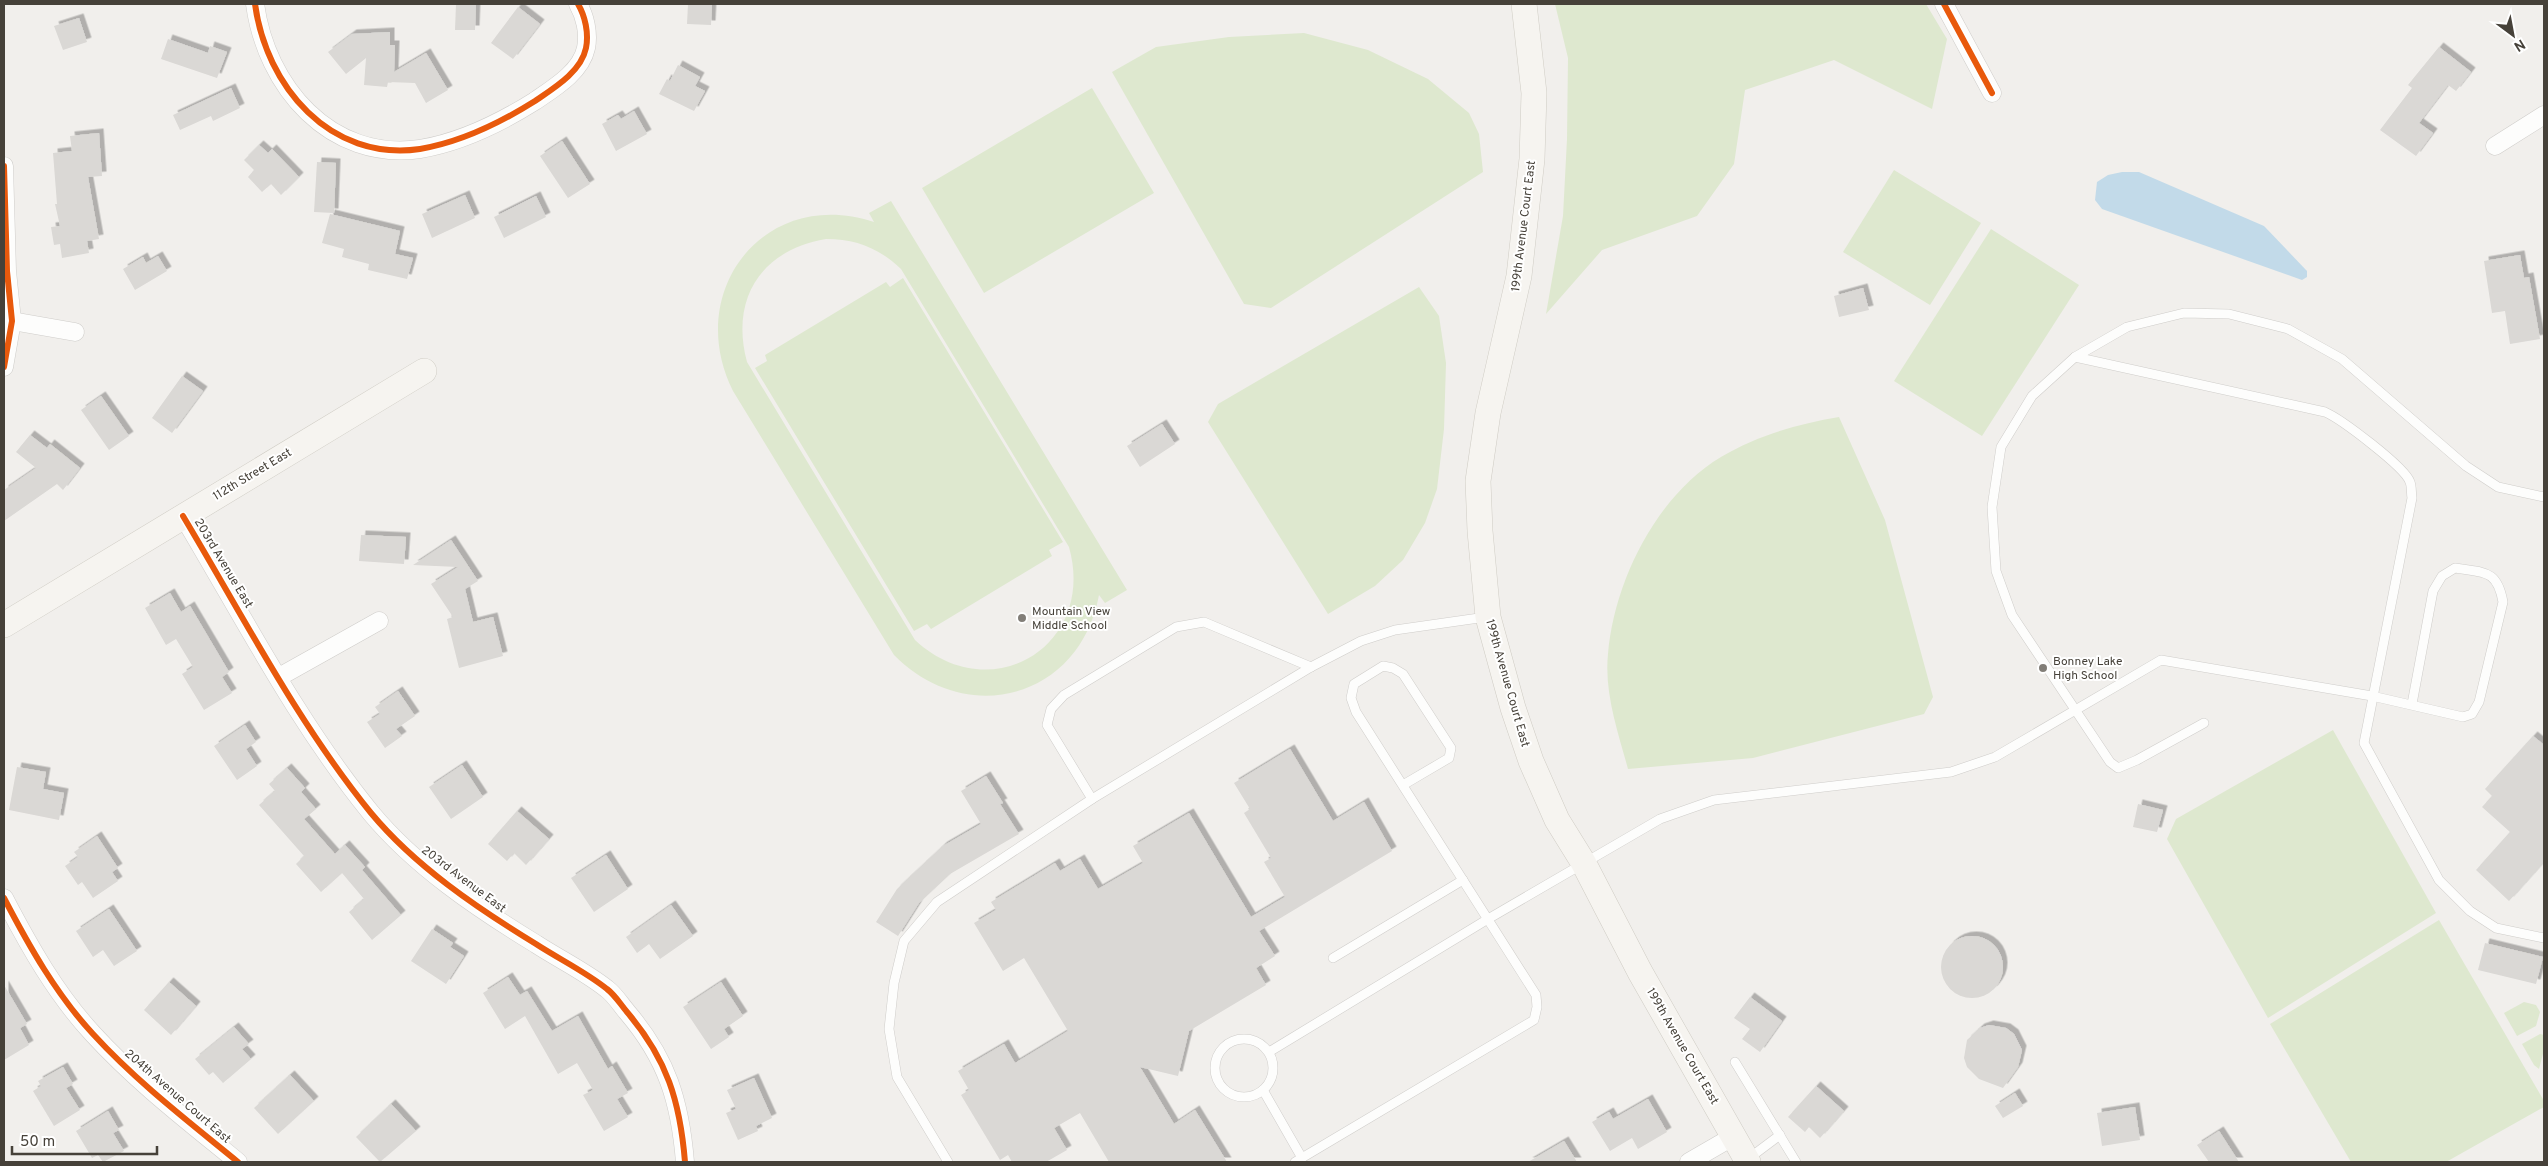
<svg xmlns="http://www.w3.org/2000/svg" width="2548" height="1166" viewBox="0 0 2548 1166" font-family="Overpass,sans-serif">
  <defs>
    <filter id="shadow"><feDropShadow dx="4.5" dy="-4.5" stdDeviation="0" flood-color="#0004"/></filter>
  </defs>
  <rect width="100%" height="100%" fill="#f1efec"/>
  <g fill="#dee8cf" fill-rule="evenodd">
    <path d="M 1555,4 L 1926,4 L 1947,39 L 1932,109 L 1834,60 L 1745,90 L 1734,164 L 1697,216 L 1602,250 L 1546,314 L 1563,216 L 1567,139 L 1568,58 Z"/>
    <path d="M 1304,33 L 1368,50 L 1428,79 L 1469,113 L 1479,134 L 1483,172 L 1271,308 L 1244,304 L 1112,72 L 1156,47 L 1229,37 Z"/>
    <path d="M 1092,88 L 1154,193 L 984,293 L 922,188 Z"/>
    <path d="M 1894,170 L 1981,223 L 1930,305 L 1843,252 Z"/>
    <path d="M 891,201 L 1127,590 L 1105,603 L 1099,595 C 1080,698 967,729 894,655 L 733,391 C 683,291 765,186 874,222 L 869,213 ZM 826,239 C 856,239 879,248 901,269 L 1069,547 C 1097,646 990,710 915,640 L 747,362 C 730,299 761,250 826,239 Z"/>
    <path d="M 1991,229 L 2079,285 L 1982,436 L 1894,381 Z"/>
    <path d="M 903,278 L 1063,542 L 1049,550 L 1052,556 L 931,629 L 927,624 L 914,631 L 755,368 L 767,361 L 765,355 L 886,282 L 890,287 Z"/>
    <path d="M 1419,287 L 1439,316 L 1446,363 L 1444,429 L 1437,489 L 1425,523 L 1403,560 L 1375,586 L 1328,614 L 1208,422 L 1218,404 Z"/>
    <path d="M 1839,417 L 1885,520 L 1933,697 L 1924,714 L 1753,758 L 1628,769 C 1618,732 1604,693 1608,654 C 1614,581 1657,495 1721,457 C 1758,435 1798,424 1839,417 Z"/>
    <path d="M 2333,730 L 2436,913 L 2268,1018 L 2167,839 L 2176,819 Z"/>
    <path d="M 2439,920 L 2544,1101 L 2544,1107 L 2446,1162 L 2351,1162 L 2270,1024 Z"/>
    <path d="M 2524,1002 L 2536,1005 L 2540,1012 L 2536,1026 L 2517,1036 L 2504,1013 Z"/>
    <path d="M 2540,1034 L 2544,1035 L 2544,1050 L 2539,1069 L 2534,1065 L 2522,1044 Z"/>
  </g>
  <path fill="#c2dae9" d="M 2122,172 L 2139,172 L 2264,226 L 2307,271 L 2307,277 L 2302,280 L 2102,209 L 2095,200 L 2097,182 L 2108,175 Z"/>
  <g fill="#dad8d5" filter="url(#shadow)">
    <path d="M 456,4 L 476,4 L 475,30 L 455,30 Z"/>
    <path d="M 688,4 L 712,4 L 711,25 L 687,24 Z"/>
    <path d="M 518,7 L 540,24 L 513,59 L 491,43 Z"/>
    <path d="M 79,18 L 87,42 L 63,50 L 54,26 Z"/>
    <path d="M 390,32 L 390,45 L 395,45 L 394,72 L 426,53 L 448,90 L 426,103 L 415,83 L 388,82 L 387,87 L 364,85 L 366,58 L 346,74 L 328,52 L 352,34 Z"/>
    <path d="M 168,39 L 208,53 L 210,46 L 227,52 L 217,78 L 161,59 Z"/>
    <path d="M 2439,47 L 2471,72 L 2456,91 L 2448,85 L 2419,123 L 2433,133 L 2416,156 L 2380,130 L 2412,88 L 2408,85 Z"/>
    <path d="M 678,65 L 700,77 L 695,86 L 705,91 L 694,111 L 659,94 L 667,79 L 670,81 Z"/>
    <path d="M 231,88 L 240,108 L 213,121 L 211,116 L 180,130 L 173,115 Z"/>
    <path d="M 634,111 L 647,134 L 616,151 L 602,124 L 618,115 L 621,119 Z"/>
    <path d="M 99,133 L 102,176 L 88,177 L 99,239 L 87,241 L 89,253 L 62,258 L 60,244 L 54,245 L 51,227 L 60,226 L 55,204 L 57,204 L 53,153 L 72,151 L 70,136 Z"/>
    <path d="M 562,141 L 590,184 L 568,198 L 540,156 Z"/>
    <path d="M 259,145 L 268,153 L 272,149 L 299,177 L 281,195 L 271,184 L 262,192 L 248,177 L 254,170 L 244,160 Z"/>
    <path d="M 317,162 L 336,163 L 334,213 L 314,212 Z"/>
    <path d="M 465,195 L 475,218 L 432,238 L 422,214 Z"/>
    <path d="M 536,196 L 546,217 L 504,238 L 494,217 Z"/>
    <path d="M 330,214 L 400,231 L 395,254 L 413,258 L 407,279 L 368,270 L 369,264 L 342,257 L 344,249 L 322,243 Z"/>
    <path d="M 2520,255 L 2524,278 L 2529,277 L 2540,339 L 2510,344 L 2505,311 L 2492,313 L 2484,261 Z"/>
    <path d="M 158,256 L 167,271 L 135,290 L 123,269 L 143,257 L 146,263 Z"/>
    <path d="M 1863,288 L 1869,310 L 1839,317 L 1834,296 Z"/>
    <path d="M 182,376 L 203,391 L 172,433 L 152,418 Z"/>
    <path d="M 101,396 L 129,436 L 109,450 L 81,410 Z"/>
    <path d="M 1162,424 L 1175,444 L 1140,467 L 1127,446 Z"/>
    <path d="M 30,435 L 47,448 L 50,444 L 80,468 L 63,490 L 57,484 L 4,521 L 4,490 L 36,468 L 16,452 Z"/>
    <path d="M 361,535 L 406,537 L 404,564 L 359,561 Z"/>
    <path d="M 451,540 L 478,581 L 465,589 L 473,622 L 493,617 L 503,656 L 459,668 L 447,619 L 453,617 L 431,584 L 458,567 L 413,565 Z"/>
    <path d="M 170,593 L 181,612 L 190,606 L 229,672 L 222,677 L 232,693 L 204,710 L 182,674 L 193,667 L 176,639 L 166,645 L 145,608 Z"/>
    <path d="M 398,691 L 415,716 L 396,729 L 402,736 L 385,748 L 367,722 L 380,714 L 375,707 Z"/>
    <path d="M 245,725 L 256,742 L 246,749 L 257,766 L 237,780 L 214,746 Z"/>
    <path d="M 2533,736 L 2544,745 L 2544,862 L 2509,901 L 2476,870 L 2510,832 L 2482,807 L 2492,796 L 2485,789 Z"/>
    <path d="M 1290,749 L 1333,821 L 1364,802 L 1392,851 L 1259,931 L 1275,956 L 1256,968 L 1266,985 L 1189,1031 L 1178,1076 L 1140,1067 L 1174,1124 L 1195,1110 L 1227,1162 L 1109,1162 L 1080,1113 L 1054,1128 L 1067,1150 L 1046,1162 L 1012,1162 L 1008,1155 L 1000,1160 L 961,1095 L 969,1090 L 958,1071 L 1004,1044 L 1015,1063 L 1068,1031 L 1024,958 L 1003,971 L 974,923 L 996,910 L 991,902 L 1055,863 L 1060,871 L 1080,859 L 1098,889 L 1143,863 L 1133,846 L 1189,813 L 1251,917 L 1285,897 L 1264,862 L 1271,858 L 1244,813 L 1250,809 L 1234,783 Z"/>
    <path d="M 462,765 L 483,797 L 451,819 L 429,787 Z"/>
    <path d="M 17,767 L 46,772 L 43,789 L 64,793 L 59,820 L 9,810 Z"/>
    <path d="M 287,768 L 305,788 L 301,792 L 316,809 L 304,819 L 335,854 L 345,845 L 365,867 L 362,870 L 401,915 L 372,940 L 349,912 L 364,899 L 342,873 L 321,892 L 296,864 L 304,856 L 259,805 L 275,791 L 269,784 Z"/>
    <path d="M 986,776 L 1003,803 L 1000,804 L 1019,834 L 950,874 L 919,903 L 898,936 L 876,922 L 897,889 L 943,846 L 981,824 L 961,791 Z"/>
    <path d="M 2138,804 L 2163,810 L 2157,832 L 2133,827 Z"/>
    <path d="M 517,811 L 549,839 L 526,865 L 514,853 L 507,861 L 488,844 Z"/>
    <path d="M 97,836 L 118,868 L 112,872 L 118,881 L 93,898 L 82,882 L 78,885 L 65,866 L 78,857 L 74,852 Z"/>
    <path d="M 606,855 L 628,889 L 594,912 L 571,878 Z"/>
    <path d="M 671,905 L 693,936 L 660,959 L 649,944 L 637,953 L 626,937 Z"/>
    <path d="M 109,909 L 137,951 L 114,966 L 103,950 L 93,957 L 76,931 Z"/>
    <path d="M 432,929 L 453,943 L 450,947 L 464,956 L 446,984 L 411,961 Z"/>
    <circle cx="1972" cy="967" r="31"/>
    <path d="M 2485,943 L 2543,957 L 2536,984 L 2478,970 Z"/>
    <path d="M 508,977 L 520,995 L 527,991 L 552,1031 L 578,1016 L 608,1069 L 612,1066 L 628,1093 L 617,1099 L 628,1117 L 604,1131 L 583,1095 L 593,1090 L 577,1063 L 558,1074 L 525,1016 L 505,1029 L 483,993 Z"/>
    <path d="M 169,982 L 196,1006 L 171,1035 L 144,1010 Z"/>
    <path d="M 721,982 L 743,1016 L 724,1029 L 729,1037 L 711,1049 L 683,1007 Z"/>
    <path d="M 4,985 L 27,1024 L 20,1028 L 29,1045 L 4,1060 Z"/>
    <path d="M 1750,997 L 1782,1021 L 1760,1052 L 1742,1039 L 1750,1029 L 1734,1018 Z"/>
    <path d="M 1989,1025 L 2006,1028 L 2014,1034 L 2022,1050 L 2018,1067 L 2003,1088 L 1979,1079 L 1967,1067 L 1964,1058 L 1967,1040 L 1980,1028 Z"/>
    <path d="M 234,1027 L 249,1044 L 242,1049 L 251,1059 L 223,1083 L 213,1072 L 209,1075 L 195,1059 Z"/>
    <path d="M 63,1067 L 73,1084 L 66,1088 L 80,1110 L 54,1126 L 33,1091 L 41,1086 L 38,1081 Z"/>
    <path d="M 290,1075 L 314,1101 L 278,1134 L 254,1108 Z"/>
    <path d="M 754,1078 L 772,1118 L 756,1126 L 758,1131 L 738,1140 L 726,1113 L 736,1109 L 727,1090 Z"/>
    <path d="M 1816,1086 L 1844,1111 L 1820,1138 L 1809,1127 L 1805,1132 L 1788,1117 Z"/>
    <path d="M 2015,1093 L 2023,1106 L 2003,1118 L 1995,1106 Z"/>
    <path d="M 1648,1099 L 1667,1132 L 1638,1149 L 1632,1138 L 1610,1151 L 1592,1122 L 1609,1112 L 1613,1119 Z"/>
    <path d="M 391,1104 L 416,1131 L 380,1162 L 356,1137 Z"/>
    <path d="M 2135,1107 L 2140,1140 L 2102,1146 L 2097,1113 Z"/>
    <path d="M 108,1111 L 119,1130 L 113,1133 L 124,1151 L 103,1162 L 98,1155 L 92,1158 L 76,1131 Z"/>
    <path d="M 2219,1131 L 2239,1162 L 2209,1162 L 2197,1145 Z"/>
    <path d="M 1564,1141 L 1577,1162 L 1528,1162 Z"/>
  </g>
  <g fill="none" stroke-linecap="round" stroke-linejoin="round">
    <defs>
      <g id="lane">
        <path d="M 2075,357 L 2325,412 C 2341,419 2405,467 2410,482 C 2412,487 2411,493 2412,498 L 2364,743 L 2439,880 L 2470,911 L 2496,928 L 2544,938"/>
        <path d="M 2204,723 L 2137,760 L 2118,768 L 2110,762 L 2012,615 L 1996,571 L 1992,507 L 2001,447 L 2032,396 L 2075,357 L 2127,327 L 2184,313 L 2229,314 L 2288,329 L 2342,359 L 2466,466 L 2498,487 L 2544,497"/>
        <path d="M 1092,799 L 1047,725 L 1051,709 L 1064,695 L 1176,627 L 1204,622 L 1311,667"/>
        <path d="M 1333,958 L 1463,880"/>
        <circle cx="1244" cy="1068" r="29"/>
        <path d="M 1269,1052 L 1488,919 L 1660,819 L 1714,800 L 1951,772 L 1995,757 L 2161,660 L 2372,696 L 2463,717 L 2472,714 L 2479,702 L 2503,602 C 2497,569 2484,573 2455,568 L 2442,576 L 2433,591 L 2412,704"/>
        <path d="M 1735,1062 L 1796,1162"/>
        <path d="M 1263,1090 L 1302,1158"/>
        <path d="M 1748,1159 L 1780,1135"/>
        <path d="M 948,1162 L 897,1077 L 889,1029 L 894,983 L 904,941 L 937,902 L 1092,799 L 1311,667 L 1361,641 L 1395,630 L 1486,617"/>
        <path d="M 1295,1162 L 1534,1020 L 1537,1007 L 1536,995 L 1356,712 L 1351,698 L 1354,684 L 1383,666 L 1393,668 L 1403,674 L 1451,748 L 1449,758 L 1403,785"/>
      </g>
      <g id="street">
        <path d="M 255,4 C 266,86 330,162 420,149 C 462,142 500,123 535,101 C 554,88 581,72 586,48 C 589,33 585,16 578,4"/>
        <path d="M 1944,4 L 1992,93"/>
        <path d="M 2495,146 L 2544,115"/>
        <path d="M 4,166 L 7,271 L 12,321 L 4,367"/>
        <path d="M 12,321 L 75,332"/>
        <path d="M 183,516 C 243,616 297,722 371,813 C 415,866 477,908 536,944 C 559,959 586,972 607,989 C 615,995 621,1005 627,1012 C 667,1059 680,1101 685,1162"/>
        <path d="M 279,677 L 379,621"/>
        <path d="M 4,898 C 29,946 56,994 93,1034 C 137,1082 188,1121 238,1162"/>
        <path d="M 1689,1162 L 1734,1136"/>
      </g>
      <g id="secondary">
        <path d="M 1524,4 L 1534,93 L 1532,159 L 1519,276 L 1488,413 L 1478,481 L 1480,531 L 1488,617 L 1513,708 L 1531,761 L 1557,820 L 1583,862 L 1640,972 L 1748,1162"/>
        <path d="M 4,625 L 424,371"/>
      </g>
    </defs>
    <use href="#lane" stroke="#cfcdca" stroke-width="10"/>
    <use href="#street" stroke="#cfcdca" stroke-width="19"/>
    <use href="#secondary" stroke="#cfccc4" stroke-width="26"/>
    <use href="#lane" stroke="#fdfdfc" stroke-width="9"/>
    <use href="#street" stroke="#fdfdfc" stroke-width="18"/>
    <use href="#secondary" stroke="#f6f4f0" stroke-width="25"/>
    <defs>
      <g id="cycleway">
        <path d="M 255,4 C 266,86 330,162 420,149 C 462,142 500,123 535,101 C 554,88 581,72 586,48 C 589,33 585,16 578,4"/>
        <path d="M 1944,4 L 1992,93"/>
        <path d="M 4,166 L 7,271 L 12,321 L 4,367"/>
        <path d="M 183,516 C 243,616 297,722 371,813 C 415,866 477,908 536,944 C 559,959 586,972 607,989 C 615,995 621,1005 627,1012 C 667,1059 680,1101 685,1162"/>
        <path d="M 4,898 C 29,946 56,994 93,1034 C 137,1082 188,1121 238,1162"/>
      </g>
    </defs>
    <use href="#cycleway" stroke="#fff" stroke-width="9"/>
    <use href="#cycleway" stroke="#e8590c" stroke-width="6"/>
  </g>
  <g fill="#827e78" stroke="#fff" stroke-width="2">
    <circle cx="1022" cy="618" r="5"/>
    <circle cx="2043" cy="668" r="5"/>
  </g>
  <g text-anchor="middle" stroke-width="4" stroke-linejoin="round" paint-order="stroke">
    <g font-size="12" fill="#464139" stroke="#fff">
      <text transform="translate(1523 226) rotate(-83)" y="4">199th Avenue Court East</text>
      <text transform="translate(252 474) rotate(-31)" y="4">112th Street East</text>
      <text transform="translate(224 563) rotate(59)" y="4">203rd Avenue East</text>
      <text transform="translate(1508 683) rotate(74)" y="4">199th Avenue Court East</text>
      <text transform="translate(464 879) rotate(37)" y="4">203rd Avenue East</text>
      <text transform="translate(1683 1046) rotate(60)" y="4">199th Avenue Court East</text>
      <text transform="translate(178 1096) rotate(41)" y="4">204th Avenue Court East</text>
    </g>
    <g font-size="12" fill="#464139" stroke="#fff" text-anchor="start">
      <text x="1032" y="615">Mountain View<tspan x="1032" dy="14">Middle School</tspan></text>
      <text x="2053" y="665">Bonney Lake<tspan x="2053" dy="14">High School</tspan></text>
    </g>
  </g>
  <rect width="2548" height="1166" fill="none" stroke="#464139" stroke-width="10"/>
  <g transform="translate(2513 35) rotate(148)" stroke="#ffffff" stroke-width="4" paint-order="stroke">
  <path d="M0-4L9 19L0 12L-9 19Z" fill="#464139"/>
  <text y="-8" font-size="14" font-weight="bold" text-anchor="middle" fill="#464139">N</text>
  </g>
  <path d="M12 1146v8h145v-8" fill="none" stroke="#464139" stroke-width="2.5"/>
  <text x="20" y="1146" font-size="15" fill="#464139" stroke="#ffffff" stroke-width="4" paint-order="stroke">50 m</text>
</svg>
